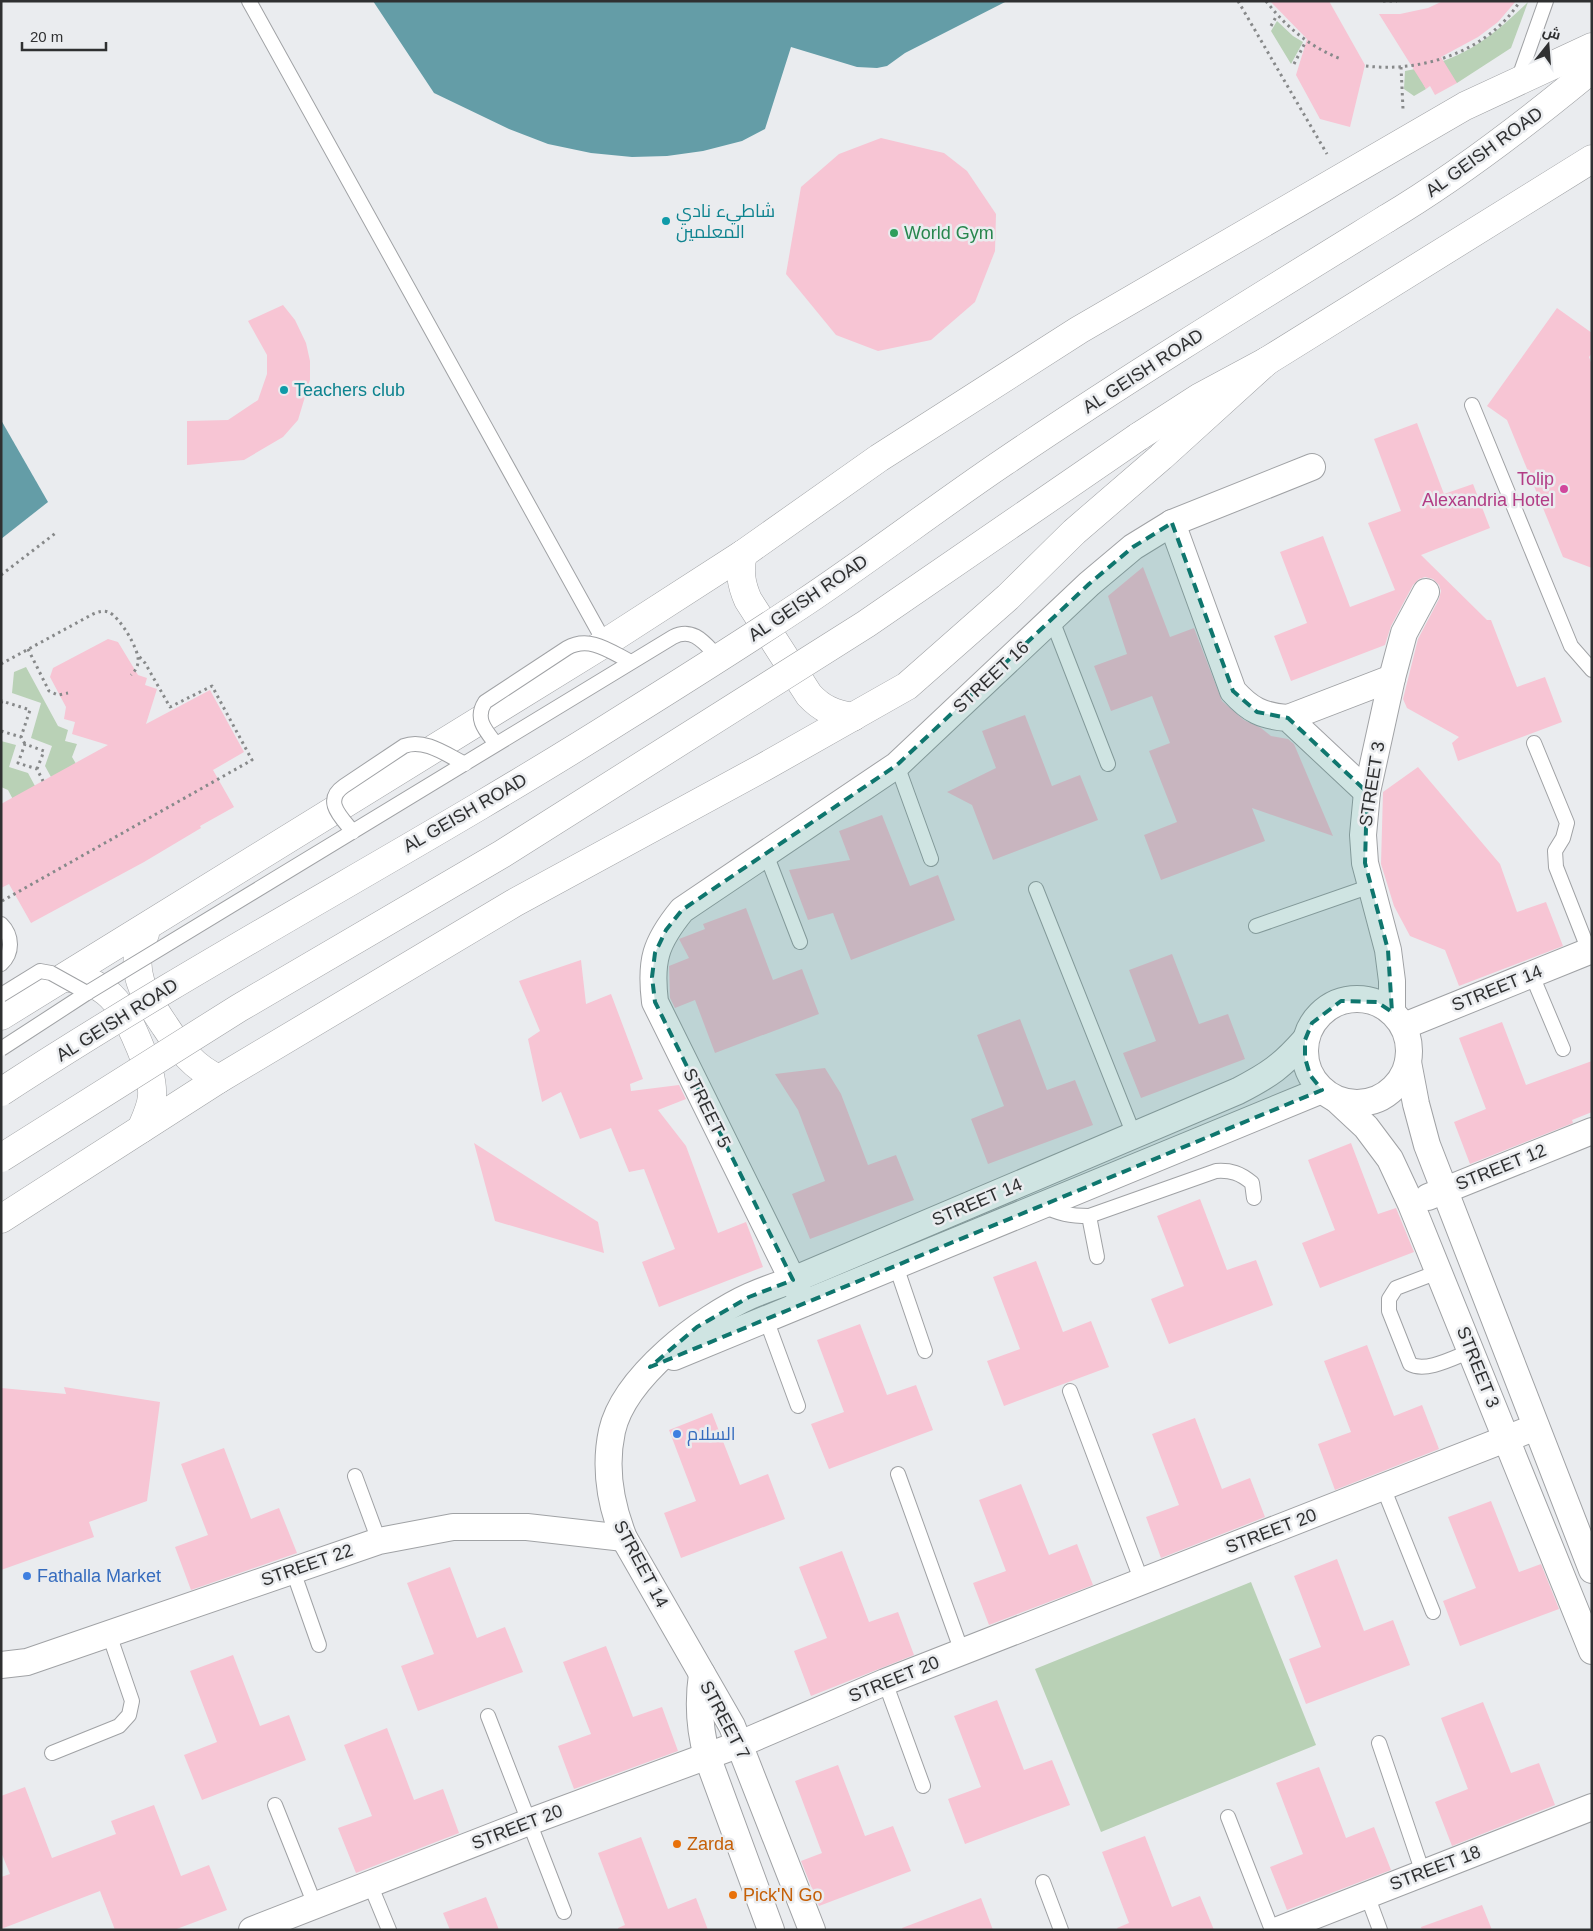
<svg xmlns="http://www.w3.org/2000/svg" width="1593" height="1931" viewBox="0 0 1593 1931" font-family="Arial,Cairo,sans-serif">
  <rect width="100%" height="100%" fill="#eaecef"/>
  <g fill="#b9d1b6">
    <path d="M 1528,2 L 1511,48 L 1457,83 L 1423,83 L 1426,89 L 1414,96 L 1404,89 L 1405,71 C 1462,60 1486,42 1528,2 Z"/>
    <path d="M 1277,21 L 1293,36 L 1303,42 L 1291,64 L 1271,31 Z"/>
    <path d="M 26,667 L 58,726 L 68,730 L 65,741 L 77,744 L 72,757 L 81,772 L 51,777 L 45,766 L 52,746 L 31,738 L 41,703 L 12,693 L 14,672 Z"/>
    <path d="M 1,741 L 16,745 L 9,767 L 28,773 L 35,786 L 17,807 L 8,790 L 1,787 Z"/>
    <path d="M 1251,1582 L 1316,1745 L 1101,1832 L 1035,1669 Z"/>
  </g>
  <g fill="#649da7">
    <path d="M 373,1 L 1007,1 L 905,53 L 887,66 L 877,68 L 857,67 L 791,47 L 765,129 L 742,141 L 703,151 L 667,156 L 632,157 L 591,153 L 548,144 L 509,129 L 434,93 Z"/>
    <path d="M 1,420 L 48,502 L 1,539 Z"/>
  </g>
  <g fill="#f7c5d4">
    <path d="M 1270,1 L 1329,1 L 1365,65 L 1350,127 L 1320,119 L 1296,75 L 1307,39 Z"/>
    <path d="M 1443,1 L 1516,1 L 1498,22 L 1478,37 L 1441,57 L 1457,83 L 1435,95 L 1430,86 L 1426,89 L 1379,14 L 1400,14 L 1428,8 Z"/>
    <path d="M 881,138 L 944,153 L 967,171 L 996,214 L 995,251 L 975,302 L 931,340 L 878,351 L 836,335 L 786,274 L 801,187 L 839,154 Z"/>
    <path d="M 283,305 L 295,320 L 306,343 L 310,361 L 310,380 L 298,420 L 283,437 L 244,460 L 187,465 L 187,421 L 228,420 L 258,400 L 267,374 L 267,355 L 248,321 Z"/>
    <path d="M 1557,308 L 1592,333 L 1592,353 L 1589,357 L 1592,365 L 1592,568 L 1563,557 L 1507,420 L 1487,406 Z"/>
    <path d="M 1417,423 L 1444,494 L 1473,484 L 1490,528 L 1421,555 L 1487,620 L 1491,620 L 1517,687 L 1545,677 L 1562,722 L 1458,761 L 1452,743 L 1459,737 L 1407,708 L 1403,699 L 1418,639 L 1439,599 L 1441,591 L 1439,585 L 1433,579 L 1425,577 L 1419,579 L 1413,585 L 1391,626 L 1385,645 L 1291,681 L 1274,636 L 1307,623 L 1280,552 L 1323,536 L 1350,607 L 1395,590 L 1368,523 L 1401,511 L 1374,439 Z"/>
    <path d="M 1143,567 L 1170,637 L 1194,628 L 1222,701 L 1244,720 L 1261,728 L 1271,736 L 1288,739 L 1294,744 L 1333,836 L 1252,808 L 1265,841 L 1161,880 L 1144,835 L 1177,822 L 1149,751 L 1170,743 L 1152,696 L 1111,711 L 1094,666 L 1127,654 L 1108,596 Z"/>
    <path d="M 108,639 L 118,642 L 138,675 L 147,678 L 145,685 L 157,689 L 146,724 L 210,690 L 244,752 L 213,770 L 234,807 L 200,826 L 201,828 L 144,862 L 31,923 L 9,884 L 1,888 L 1,804 L 108,745 L 72,734 L 75,722 L 64,719 L 66,707 L 50,677 L 53,668 Z"/>
    <path d="M 1025,715 L 1052,786 L 1080,775 L 1098,820 L 993,860 L 972,805 L 947,792 L 996,768 L 982,731 Z"/>
    <path d="M 1418,767 L 1500,864 L 1517,912 L 1546,902 L 1563,946 L 1459,986 L 1445,950 L 1410,936 L 1394,906 L 1381,864 L 1383,792 Z"/>
    <path d="M 882,815 L 910,886 L 938,875 L 955,920 L 851,960 L 833,913 L 808,920 L 789,870 L 850,860 L 839,831 Z"/>
    <path d="M 746,908 L 773,980 L 802,969 L 819,1014 L 715,1053 L 695,1000 L 675,1008 L 670,998 L 669,966 L 689,958 L 679,939 L 705,929 L 703,924 Z"/>
    <path d="M 1172,954 L 1199,1024 L 1228,1014 L 1245,1059 L 1141,1098 L 1123,1053 L 1156,1041 L 1129,970 Z"/>
    <path d="M 581,960 L 586,1004 L 611,994 L 643,1079 L 630,1084 L 631,1091 L 679,1085 L 686,1099 L 658,1110 L 686,1146 L 718,1233 L 746,1222 L 763,1267 L 659,1307 L 642,1262 L 675,1249 L 644,1169 L 629,1172 L 611,1128 L 580,1139 L 561,1092 L 542,1102 L 528,1039 L 540,1031 L 519,981 Z"/>
    <path d="M 1020,1019 L 1047,1090 L 1075,1080 L 1093,1125 L 988,1164 L 971,1119 L 1004,1106 L 977,1035 Z"/>
    <path d="M 1502,1022 L 1526,1085 L 1592,1061 L 1592,1112 L 1572,1120 L 1573,1123 L 1470,1164 L 1454,1122 L 1486,1109 L 1459,1038 Z"/>
    <path d="M 825,1068 L 841,1094 L 868,1165 L 896,1155 L 914,1200 L 810,1239 L 792,1194 L 825,1181 L 798,1110 L 775,1074 Z"/>
    <path d="M 474,1143 L 598,1222 L 604,1253 L 495,1221 Z"/>
    <path d="M 1351,1143 L 1378,1214 L 1396,1208 L 1414,1252 L 1320,1288 L 1302,1243 L 1335,1230 L 1308,1160 Z"/>
    <path d="M 1200,1199 L 1227,1270 L 1256,1260 L 1273,1305 L 1169,1344 L 1151,1299 L 1184,1286 L 1157,1216 Z"/>
    <path d="M 1036,1261 L 1063,1332 L 1091,1321 L 1109,1367 L 1004,1406 L 987,1361 L 1020,1349 L 993,1277 Z"/>
    <path d="M 860,1324 L 887,1395 L 916,1385 L 933,1430 L 829,1469 L 811,1424 L 844,1412 L 817,1340 Z"/>
    <path d="M 1367,1345 L 1394,1416 L 1422,1405 L 1439,1449 L 1335,1490 L 1318,1444 L 1351,1432 L 1324,1361 Z"/>
    <path d="M 64,1387 L 160,1402 L 147,1501 L 89,1522 L 94,1537 L 1,1570 L 1,1388 L 66,1394 Z"/>
    <path d="M 712,1413 L 740,1485 L 768,1474 L 785,1519 L 681,1558 L 664,1513 L 696,1501 L 669,1430 Z"/>
    <path d="M 1195,1418 L 1222,1489 L 1250,1478 L 1265,1517 L 1161,1558 L 1146,1517 L 1179,1505 L 1152,1434 Z"/>
    <path d="M 224,1448 L 251,1519 L 279,1508 L 297,1553 L 191,1590 L 175,1547 L 208,1535 L 181,1464 Z"/>
    <path d="M 1021,1484 L 1049,1555 L 1077,1544 L 1093,1585 L 989,1625 L 973,1583 L 1006,1571 L 979,1500 Z"/>
    <path d="M 1491,1501 L 1519,1572 L 1541,1564 L 1559,1609 L 1460,1646 L 1443,1601 L 1476,1588 L 1448,1517 Z"/>
    <path d="M 842,1551 L 869,1622 L 898,1612 L 914,1655 L 811,1696 L 794,1651 L 827,1638 L 799,1567 Z"/>
    <path d="M 1337,1559 L 1364,1631 L 1393,1620 L 1410,1665 L 1306,1704 L 1289,1659 L 1321,1647 L 1294,1576 Z"/>
    <path d="M 450,1567 L 477,1638 L 505,1627 L 523,1672 L 418,1711 L 401,1666 L 434,1654 L 407,1583 Z"/>
    <path d="M 606,1646 L 633,1717 L 662,1707 L 678,1751 L 574,1789 L 558,1746 L 591,1734 L 563,1662 Z"/>
    <path d="M 233,1655 L 260,1726 L 289,1715 L 306,1760 L 202,1800 L 184,1755 L 217,1742 L 190,1671 Z"/>
    <path d="M 997,1700 L 1024,1770 L 1052,1760 L 1070,1805 L 965,1844 L 948,1799 L 981,1787 L 954,1716 Z"/>
    <path d="M 1483,1702 L 1511,1773 L 1539,1763 L 1555,1805 L 1452,1846 L 1435,1802 L 1468,1789 L 1441,1718 Z"/>
    <path d="M 387,1728 L 414,1800 L 443,1789 L 459,1833 L 356,1873 L 338,1828 L 372,1816 L 344,1745 Z"/>
    <path d="M 838,1765 L 865,1836 L 893,1826 L 911,1871 L 819,1906 L 801,1861 L 822,1853 L 795,1781 Z"/>
    <path d="M 1319,1767 L 1346,1838 L 1374,1827 L 1391,1870 L 1287,1910 L 1270,1867 L 1303,1854 L 1276,1783 Z"/>
    <path d="M 25,1787 L 52,1858 L 116,1834 L 111,1821 L 154,1805 L 181,1876 L 209,1865 L 227,1910 L 174,1930 L 115,1930 L 100,1891 L 1,1929 L 1,1877 L 10,1874 L 1,1852 L 1,1796 Z"/>
    <path d="M 1145,1836 L 1172,1907 L 1200,1896 L 1214,1930 L 1118,1930 L 1117,1928 L 1129,1923 L 1102,1852 Z"/>
    <path d="M 641,1837 L 668,1909 L 696,1898 L 708,1930 L 618,1930 L 618,1928 L 625,1925 L 598,1853 Z"/>
    <path d="M 486,1897 L 499,1930 L 450,1930 L 443,1913 Z"/>
    <path d="M 981,1898 L 993,1930 L 903,1930 L 902,1928 Z"/>
    <path d="M 1482,1905 L 1492,1930 L 1422,1930 L 1421,1927 Z"/>
  </g>
  <g fill="none" stroke-linecap="round" stroke-linejoin="round">
    <defs>
      <g id="lane">
        <path d="M 249,1 L 605,643"/>
        <path d="M 1518,80 L 1546,1"/>
        <path d="M 1472,405 L 1571,646 L 1592,670"/>
        <path d="M 1052,620 L 1108,764"/>
        <path d="M 1534,743 L 1567,823 L 1563,838 L 1555,851 L 1556,867 L 1589,951"/>
        <path d="M 897,765 L 931,859"/>
        <path d="M 766,854 L 800,942"/>
        <path d="M 1036,889 L 1134,1135"/>
        <path d="M 1,924 C 13,936 13,953 1,964"/>
        <path d="M 1256,926 L 1371,886"/>
        <path d="M 1531,973 L 1563,1049"/>
        <path d="M 1042,1205 C 1058,1214 1071,1216 1089,1216 L 1216,1171 C 1231,1170 1240,1173 1252,1183 L 1254,1198"/>
        <path d="M 1089,1216 L 1097,1257"/>
        <path d="M 896,1266 L 925,1351"/>
        <path d="M 1438,1272 L 1396,1288 L 1389,1299 L 1389,1311 L 1410,1364 C 1426,1373 1455,1357 1471,1351"/>
        <path d="M 766,1319 L 798,1406"/>
        <path d="M 1070,1391 L 1142,1582"/>
        <path d="M 898,1474 L 962,1652"/>
        <path d="M 355,1476 L 379,1541"/>
        <path d="M 1383,1487 L 1433,1612"/>
        <path d="M 293,1571 L 319,1645"/>
        <path d="M 885,1682 L 923,1786"/>
        <path d="M 488,1716 L 564,1912"/>
        <path d="M 1379,1743 L 1423,1873"/>
        <path d="M 52,1753 L 119,1726 L 129,1715 L 132,1701 L 109,1634"/>
        <path d="M 275,1805 L 315,1905"/>
        <path d="M 1228,1817 L 1272,1930"/>
        <path d="M 1043,1882 L 1061,1930"/>
        <path d="M 370,1884 L 389,1930"/>
        <path d="M 1367,1895 L 1380,1930"/>
      </g>
      <g id="street">
        <path d="M 1172,523 L 1233,691 C 1250,710 1262,716 1288,718 L 1367,792"/>
        <path d="M 1288,718 L 1392,678"/>
        <circle cx="1357" cy="1051" r="52"/>
        <path d="M 1392,1012 L 1392,981 L 1388,950 L 1365,863 L 1363,835 L 1367,792 L 1392,678 L 1404,633 L 1426,592"/>
        <path d="M 1404,1026 L 1592,950"/>
        <path d="M 1408,1062 L 1416,1104 L 1427,1145 L 1592,1570"/>
        <path d="M 1337,1100 L 1366,1127 L 1390,1159 L 1411,1204 L 1592,1651"/>
        <path d="M 1428,1197 L 1592,1131"/>
        <path d="M 804,1303 L 655,1002 C 650,961 655,943 682,910 L 897,765 L 1089,584 L 1133,547 L 1172,523 L 1312,467"/>
        <path d="M 674,1357 L 1322,1090"/>
        <path d="M 1,1665 L 27,1662 L 379,1541 L 453,1527 L 527,1527 L 624,1538"/>
        <path d="M 702,1674 C 698,1702 699,1728 707,1756 L 771,1930"/>
        <path d="M 252,1930 L 529,1822 L 740,1744 L 885,1682 L 1536,1427"/>
        <path d="M 812,1930 L 732,1726 L 624,1538 C 610,1503 604,1468 612,1431 C 624,1377 703,1317 750,1296 C 764,1290 778,1285 793,1280 L 1238,1091 C 1269,1075 1282,1066 1305,1040"/>
        <path d="M 1278,1930 L 1592,1807"/>
      </g>
      <g id="highway">
        <path d="M 1386,219 C 1458,176 1528,122 1592,69"/>
        <path d="M 1138,437 L 1200,397 L 1267,361 L 1592,159"/>
        <path d="M 743,554 C 739,571 741,584 748,600 L 809,695 C 822,709 834,714 853,717"/>
        <path d="M 145,934 C 126,969 146,998 165,1026 C 180,1049 193,1067 219,1079"/>
        <path d="M 69,978 C 112,981 126,1013 140,1047 C 146,1062 153,1078 152,1096 C 151,1108 146,1118 141,1129"/>
        <path d="M 1,1016 L 605,643 L 743,554 L 879,458 L 1079,330 L 1465,106 L 1592,47"/>
        <path d="M 1,1219 L 219,1079 L 514,903 L 764,767 L 907,686 L 1008,597 L 1074,532 L 1161,457 L 1267,361"/>
      </g>
    </defs>
    <use href="#lane" stroke="#a0a2a5" stroke-width="16"/>
    <use href="#street" stroke="#a0a2a5" stroke-width="28"/>
    <use href="#highway" stroke="#a0a2a5" stroke-width="29"/>
    <g stroke="#87898a" stroke-width="3" stroke-dasharray="2.5 4" stroke-linecap="butt">
      <path d="M 1238,1 L 1327,154"/>
      <path d="M 1266,1 C 1286,27 1310,47 1341,59"/>
      <path d="M 1383,1 L 1397,1"/>
      <path d="M 1271,26 L 1277,15"/>
      <path d="M 1294,64 L 1306,41"/>
      <path d="M 1366,66 C 1422,73 1489,51 1520,1"/>
      <path d="M 1401,67 L 1403,109"/>
      <path d="M 1,575 L 57,532"/>
      <path d="M 28,649 L 49,691 L 58,695 L 68,693"/>
      <path d="M 1,664 L 93,614 C 98,612 103,610 108,612 C 119,615 140,651 138,661 C 138,667 135,671 131,675"/>
      <path d="M 1,703 L 2,701 L 30,710 L 21,737"/>
      <path d="M 1,731 L 21,737 L 25,744"/>
      <path d="M 37,769 L 44,751 L 25,744 L 18,763 L 37,769 L 43,781"/>
      <path d="M 2,901 L 252,760 L 212,686 L 170,707 L 145,663 L 138,655"/>
    </g>
    <use href="#lane" stroke="#fff" stroke-width="14"/>
    <use href="#street" stroke="#fff" stroke-width="26"/>
    <use href="#highway" stroke="#fff" stroke-width="28"/>
    <defs>
      <g id="lane-bridge">
        <path d="M 496,744 C 486,731 474,719 485,702 L 567,648 C 590,635 611,652 631,662"/>
        <path d="M 353,832 C 342,818 322,801 344,786 L 404,746 C 424,738 447,755 465,764"/>
        <path d="M 1,995 L 40,971 L 51,973 L 87,993"/>
        <path d="M 1,1049 L 87,993 L 673,637 C 694,626 706,645 719,658"/>
      </g>
      <g id="highway-bridge">
        <path d="M 1,1092 C 203,960 418,848 622,719 C 683,681 743,643 802,604 C 871,558 936,508 1004,462 C 1129,377 1258,298 1386,219"/>
        <path d="M 1,1158 L 239,1008 L 502,854 L 866,624 L 1138,437"/>
      </g>
    </defs>
    <use href="#lane-bridge" stroke="#a0a2a5" stroke-width="16" stroke-linecap="butt"/>
    <use href="#highway-bridge" stroke="#a0a2a5" stroke-width="29" stroke-linecap="butt"/>
    <use href="#lane-bridge" stroke="#fff" stroke-width="14"/>
    <use href="#highway-bridge" stroke="#fff" stroke-width="28"/>
  </g>
  <path fill="#0f766e" fill-opacity="0.2" stroke="#0f766e" stroke-width="4" stroke-dasharray="10 6" stroke-linejoin="round" d="M 1172,523 L 1233,691 L 1257,712 L 1288,718 L 1367,792 L 1365,863 L 1388,950 L 1392,1012 L 1377,1002 L 1341,1001 L 1312,1023 L 1305,1040 L 1305,1058 L 1310,1075 L 1322,1090 L 650,1367 L 697,1327 L 749,1297 L 793,1280 L 655,1002 L 652,977 L 655,953 L 666,930 L 682,910 L 897,765 L 1089,584 L 1133,547 Z"/>
  <g fill="#0f9aa8" stroke="#eaecef" stroke-width="2">
    <circle cx="666" cy="221" r="5"/>
    <circle cx="284" cy="390" r="5"/>
  </g>
  <circle fill="#2e9e5b" stroke="#eaecef" stroke-width="2" cx="894" cy="233" r="5"/>
  <circle fill="#d1479c" stroke="#eaecef" stroke-width="2" cx="1564" cy="489" r="5"/>
  <g fill="#3f7fe0" stroke="#eaecef" stroke-width="2">
    <circle cx="677" cy="1434" r="5"/>
    <circle cx="27" cy="1576" r="5"/>
  </g>
  <g fill="#e8710a" stroke="#eaecef" stroke-width="2">
    <circle cx="677" cy="1844" r="5"/>
    <circle cx="733" cy="1895" r="5"/>
  </g>
  <g text-anchor="middle" stroke-width="5" stroke-linejoin="round" paint-order="stroke">
    <g font-size="18" fill="#2f3031" stroke="#eaecef">
      <text transform="translate(1484 152) rotate(-36)" y="6">AL GEISH ROAD</text>
      <text transform="translate(1143 371) rotate(-33)" y="6">AL GEISH ROAD</text>
      <text transform="translate(808 598) rotate(-34)" y="6">AL GEISH ROAD</text>
      <text transform="translate(991 677) rotate(-43)" y="6">STREET 16</text>
      <text transform="translate(1372 784) rotate(-81)" y="6">STREET 3</text>
      <text transform="translate(465 813) rotate(-30)" y="6">AL GEISH ROAD</text>
      <text transform="translate(1497 988) rotate(-22)" y="6">STREET 14</text>
      <text transform="translate(117 1020) rotate(-32)" y="6">AL GEISH ROAD</text>
      <text transform="translate(707 1108) rotate(64)" y="6">STREET 5</text>
      <text transform="translate(1501 1167) rotate(-22)" y="6">STREET 12</text>
      <text transform="translate(977 1202) rotate(-23)" y="6">STREET 14</text>
      <text transform="translate(1478 1367) rotate(68)" y="6">STREET 3</text>
      <text transform="translate(1271 1531) rotate(-21)" y="6">STREET 20</text>
      <text transform="translate(641 1564) rotate(62)" y="6">STREET 14</text>
      <text transform="translate(307 1565) rotate(-19)" y="6">STREET 22</text>
      <text transform="translate(894 1679) rotate(-22)" y="6">STREET 20</text>
      <text transform="translate(725 1720) rotate(62)" y="6">STREET 7</text>
      <text transform="translate(517 1827) rotate(-21)" y="6">STREET 20</text>
      <text transform="translate(1435 1868) rotate(-21)" y="6">STREET 18</text>
    </g>
    <g font-size="18" fill="#0d838f" stroke="#eaecef" text-anchor="start">
      <text x="676" y="217">شاطيء نادي<tspan x="676" dy="21">المعلمين</tspan></text>
      <text x="294" y="396">Teachers club</text>
    </g>
    <g font-size="18" fill="#27864d" stroke="#eaecef" text-anchor="start">
      <text x="904" y="239">World Gym</text>
    </g>
    <g font-size="18" fill="#b23c85" stroke="#eaecef" text-anchor="end">
      <text x="1554" y="485">Tolip<tspan x="1554" dy="21">Alexandria Hotel</tspan></text>
    </g>
    <g font-size="18" fill="#366cbe" stroke="#eaecef" text-anchor="start">
      <text x="687" y="1440">السلام</text>
      <text x="37" y="1582">Fathalla Market</text>
    </g>
    <g font-size="18" fill="#c56008" stroke="#eaecef" text-anchor="start">
      <text x="687" y="1850">Zarda</text>
      <text x="743" y="1901">Pick'N Go</text>
    </g>
  </g>
  <rect width="1593" height="1931" fill="none" stroke="#2f3031" stroke-width="5"/>
  <g transform="translate(1548 45) rotate(17)" stroke="#eaecef" stroke-width="4" paint-order="stroke">
  <path d="M0-4L9 19L0 12L-9 19Z" fill="#2f3031"/>
  <text y="-8" font-size="14" font-weight="bold" text-anchor="middle" fill="#2f3031">ش</text>
  </g>
  <path d="M22 42v8h84v-8" fill="none" stroke="#2f3031" stroke-width="2.5"/>
  <text x="30" y="42" font-size="15" fill="#2f3031" stroke="#eaecef" stroke-width="4" paint-order="stroke">20 m</text>
</svg>
